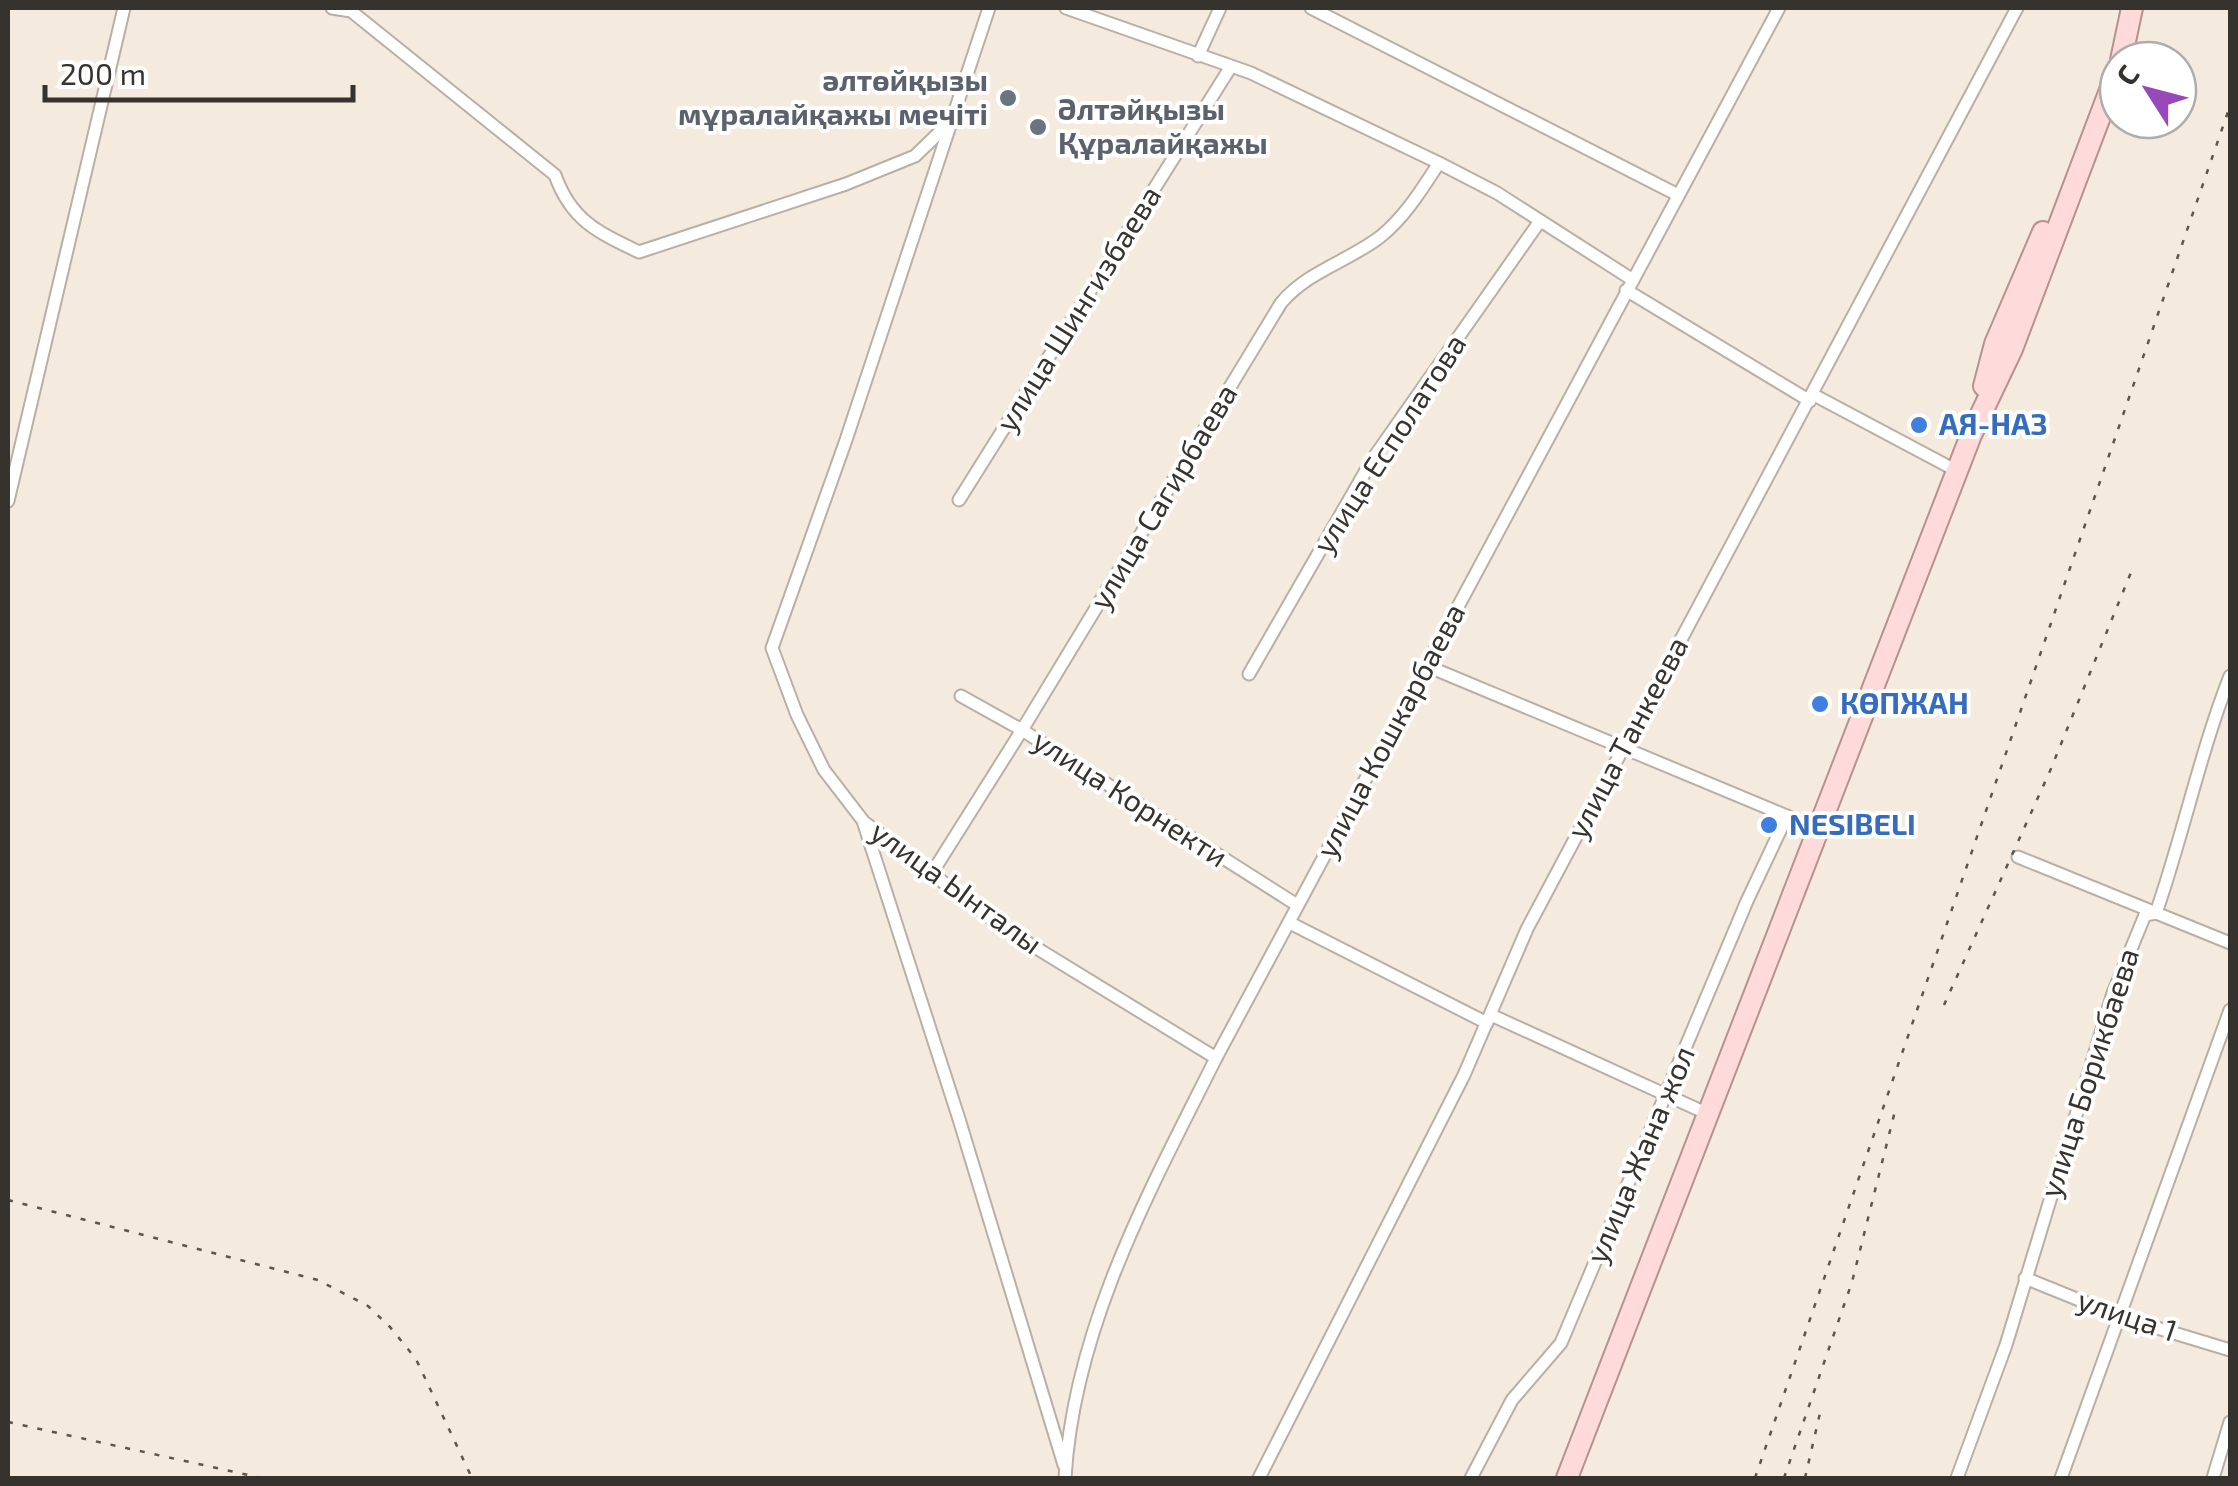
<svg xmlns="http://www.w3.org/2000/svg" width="2238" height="1486" viewBox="0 0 2238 1486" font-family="'Exo 2',sans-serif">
  <rect width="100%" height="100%" fill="#f5eade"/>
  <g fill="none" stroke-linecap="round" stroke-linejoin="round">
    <defs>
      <g id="street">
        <path d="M 332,8 L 351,11 L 555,175 C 571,220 597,232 639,252 L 846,184 L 915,156 L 946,126"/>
        <path d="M 989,8 L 846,440 L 772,648 L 797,715 L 824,770 L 864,822 L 1002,927 L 1216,1058"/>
        <path d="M 1066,8 L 1251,73 L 1439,163 L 1497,193 L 1633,280"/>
        <path d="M 1311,8 L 1678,195"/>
        <path d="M 1198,56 L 1220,8"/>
        <path d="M 1626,290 L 1810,401"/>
        <path d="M 1814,395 L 1957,471"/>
        <path d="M 959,500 L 1230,68"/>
        <path d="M 8,501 L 124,8"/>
        <path d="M 1427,666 L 1818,829"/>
        <path d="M 1249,674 L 1372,460 L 1540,221"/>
        <path d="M 961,696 L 1022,730 L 1297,905"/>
        <path d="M 864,824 L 959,1119 L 1064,1465"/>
        <path d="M 2018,857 L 2230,943"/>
        <path d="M 932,873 L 1022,730 L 1281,303 C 1308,271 1347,262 1380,237 C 1405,217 1422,189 1439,163"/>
        <path d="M 1290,923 L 1487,1023"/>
        <path d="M 1491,1015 L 1708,1114"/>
        <path d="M 2025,1278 L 2121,1317 L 2230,1350"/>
        <path d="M 1065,1478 C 1074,1327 1150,1190 1216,1058 L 1779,8"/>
        <path d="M 1259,1478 L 1464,1075 L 1527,929 L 2017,8"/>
        <path d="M 1471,1478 L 1512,1400 L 1561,1343 L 1747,901 L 1787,816"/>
        <path d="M 1957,1478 L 2006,1345 L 2113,993 L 2145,915 L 2156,913 C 2183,835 2200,753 2230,676"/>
        <path d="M 2061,1478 L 2230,1010"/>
        <path d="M 2213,1478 L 2230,1422"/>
      </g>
      <g id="primary">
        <path d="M 2121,60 L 2132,8"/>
        <path d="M 1984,386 L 1995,344 L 2043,232"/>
        <path d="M 1567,1478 L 1971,435 L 2012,349 L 2118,69"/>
      </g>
    </defs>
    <use href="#street" stroke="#b9afa4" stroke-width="15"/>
    <use href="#primary" stroke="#b7918e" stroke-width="24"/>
    <use href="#street" stroke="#fff" stroke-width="11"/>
    <use href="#primary" stroke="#fedbda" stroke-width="20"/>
    <g stroke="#5a5650" stroke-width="2.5" stroke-dasharray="5 10" stroke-linecap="butt">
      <path d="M 1944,1005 L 2050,771 L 2134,565"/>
      <path d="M 8,1200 L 318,1280 L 368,1306 L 390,1327 L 416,1359 L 472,1478"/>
      <path d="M 8,1422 L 262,1478"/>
      <path d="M 1755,1478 L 2230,106"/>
      <path d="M 1784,1478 L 1852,1282 L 1895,1111"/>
      <path d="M 1805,1478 L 1820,1413"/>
    </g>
  </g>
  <g fill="#6b7280" stroke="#fff" stroke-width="4">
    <circle cx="1008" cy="98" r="10"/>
    <circle cx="1038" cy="127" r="10"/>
  </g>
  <g fill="#3f7fe0" stroke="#fff" stroke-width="4">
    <circle cx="1919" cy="425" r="10"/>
    <circle cx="1820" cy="704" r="10"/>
    <circle cx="1769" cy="825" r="10"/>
  </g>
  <g text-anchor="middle" stroke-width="8" stroke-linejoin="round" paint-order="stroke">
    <g font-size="30" font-weight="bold" fill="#5b616d" stroke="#fff" text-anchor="end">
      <text x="988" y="91">әлтөйқызы<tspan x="988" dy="34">мұралайқажы мечіті</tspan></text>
      <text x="1058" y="120" text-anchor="start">Әлтәйқызы<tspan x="1058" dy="34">Құралайқажы</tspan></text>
    </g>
    <g font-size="30" fill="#36332e" stroke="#fff">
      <text transform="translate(1079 309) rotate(-58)" y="10">улица Шингизбаева</text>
      <text transform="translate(1390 444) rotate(-57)" y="10">улица Есполатова</text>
      <text transform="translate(1164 497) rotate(-59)" y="10">улица Сагирбаева</text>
      <text transform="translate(1391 731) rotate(-62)" y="10">улица Кошкарбаева</text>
      <text transform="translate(1628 738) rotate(-62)" y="10">улица Танкеева</text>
      <text transform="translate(1130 799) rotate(33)" y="10">улица Корнекти</text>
      <text transform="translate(956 888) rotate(36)" y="10">улица Ынталы</text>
      <text transform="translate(2090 1073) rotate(-72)" y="10">улица Борикбаева</text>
      <text transform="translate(1641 1155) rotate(-67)" y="10">улица Жана жол</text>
      <text transform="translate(2127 1316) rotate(19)" y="10">улица 1</text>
    </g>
    <g font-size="30" font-weight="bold" fill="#366cbe" stroke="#fff" text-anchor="start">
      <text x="1939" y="435">АЯ-НАЗ</text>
      <text x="1840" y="714">КӨПЖАН</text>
      <text x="1789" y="835">NESIBELI</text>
    </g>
  </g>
  <rect width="2238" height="1486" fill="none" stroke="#36332e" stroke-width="20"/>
  <g transform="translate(2148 90) rotate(306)"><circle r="48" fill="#ffffff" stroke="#afadab" stroke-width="2.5"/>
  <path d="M0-8L18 38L0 25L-18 38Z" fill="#9749ba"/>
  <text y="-15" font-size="28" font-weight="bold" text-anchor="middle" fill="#36332e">С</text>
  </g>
  <path d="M45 85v15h308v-15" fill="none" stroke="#36332e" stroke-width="5"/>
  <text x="60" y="85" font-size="30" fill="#36332e" stroke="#ffffff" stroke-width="8" paint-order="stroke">200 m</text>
</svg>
